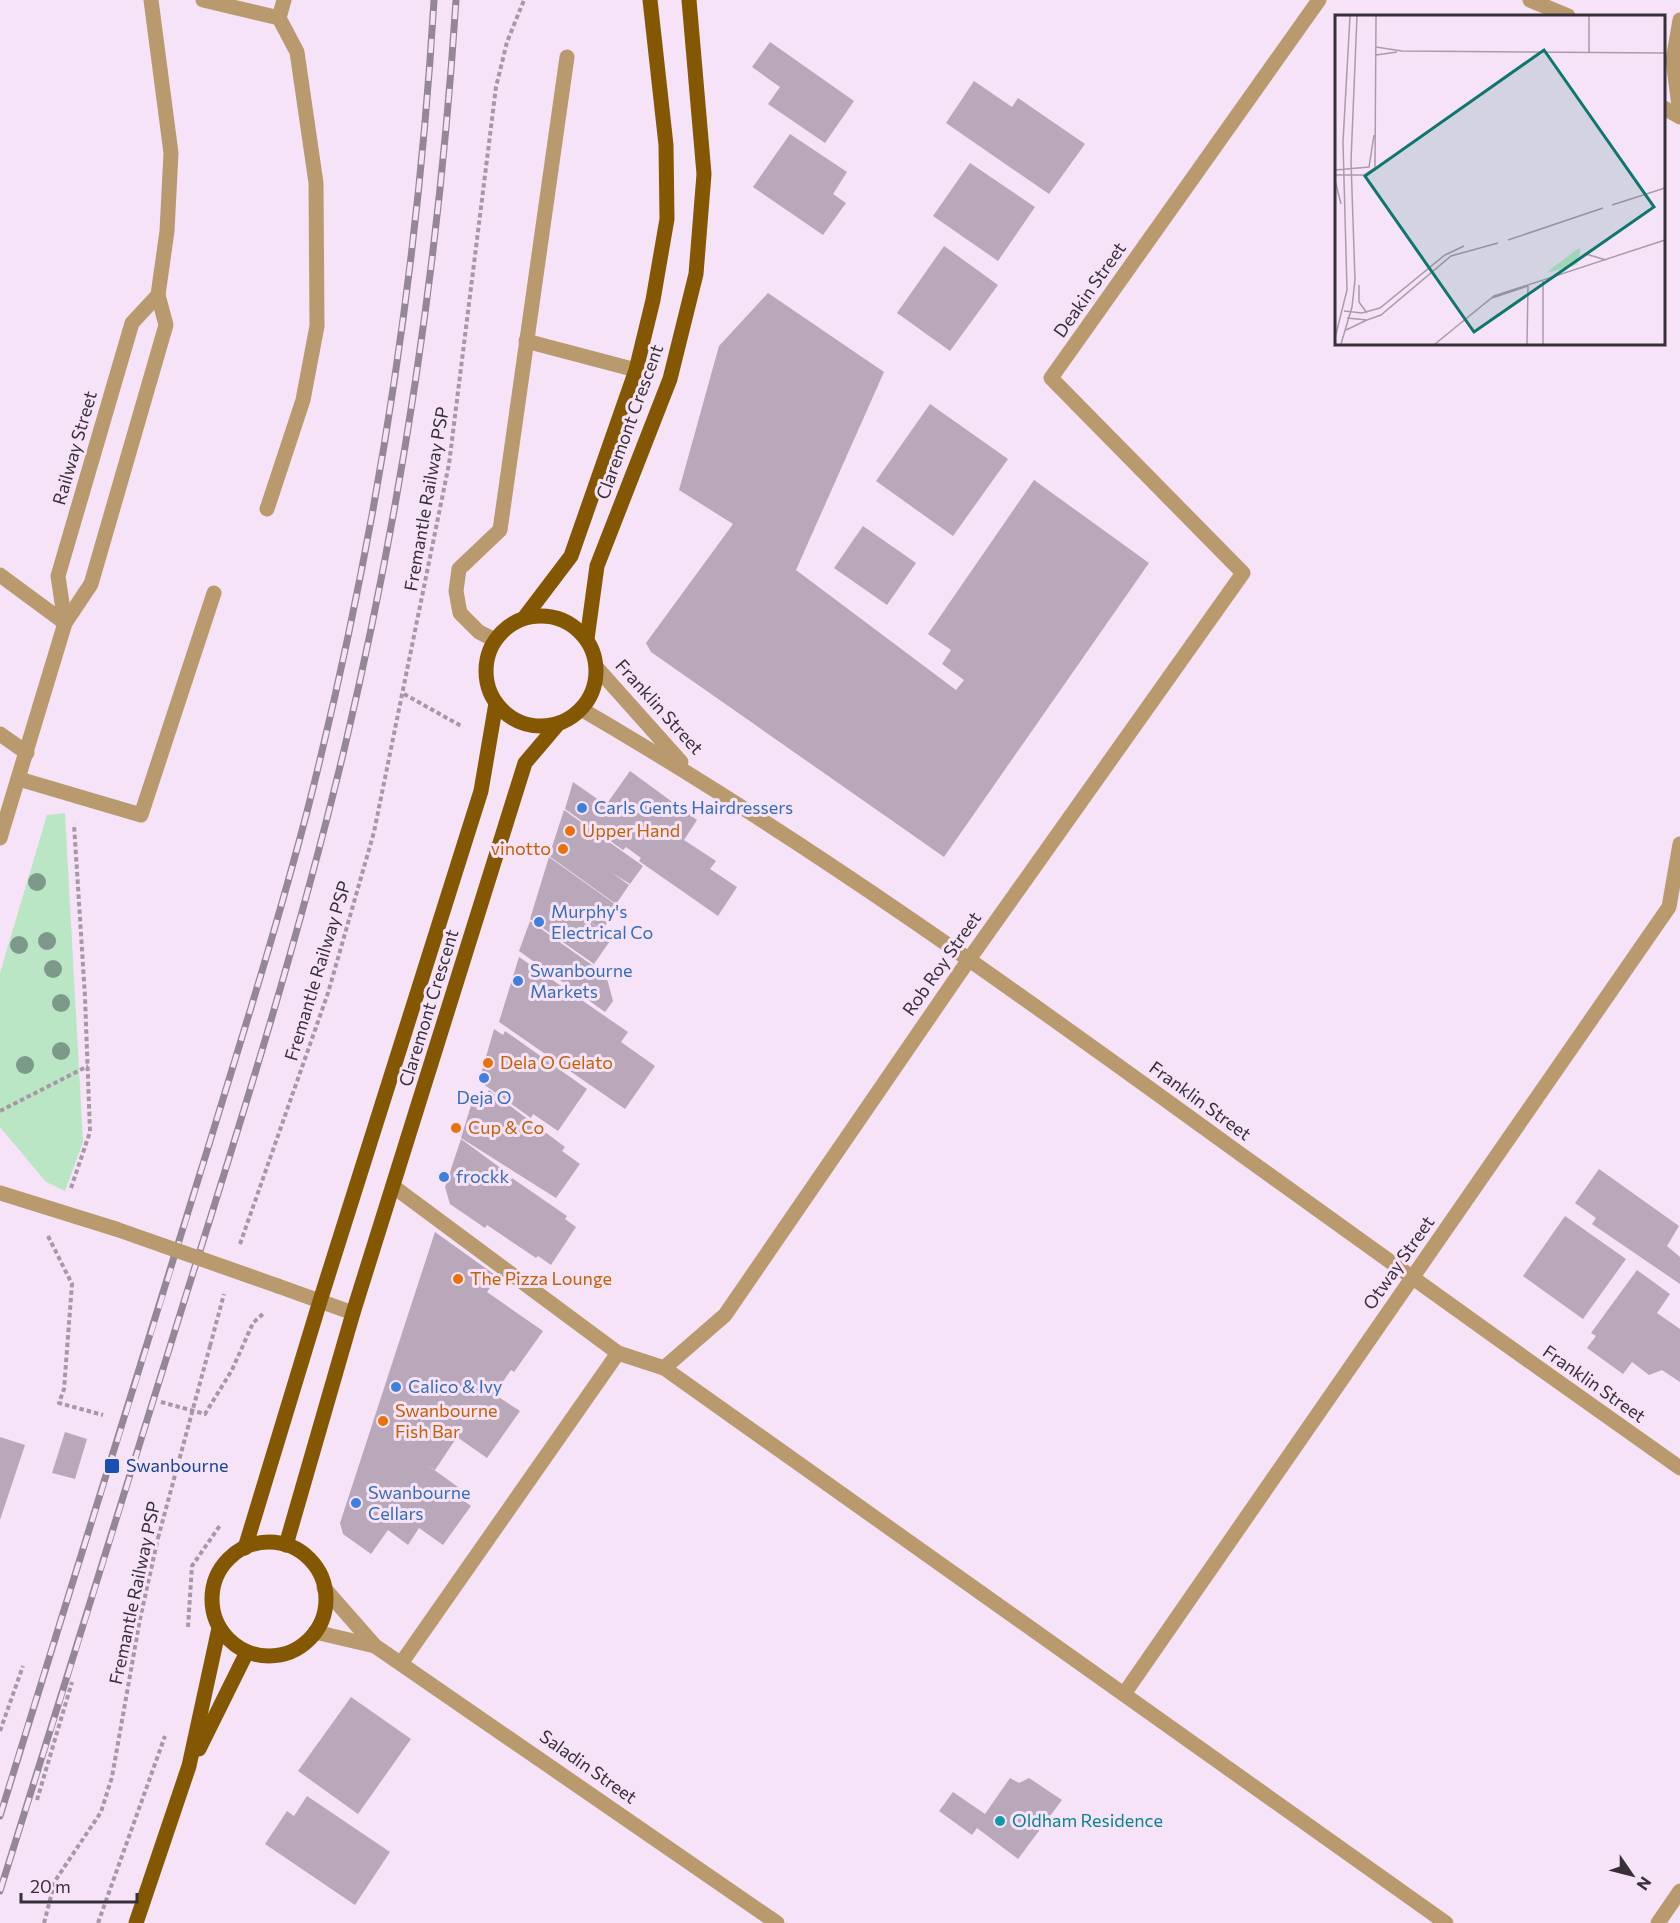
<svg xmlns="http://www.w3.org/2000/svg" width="1680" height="1923" viewBox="0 0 1680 1923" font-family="Commissioner,sans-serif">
  <rect width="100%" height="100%" fill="#f6e3f7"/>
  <path fill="#bbe6c5" d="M 65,813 L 83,1142 L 65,1191 L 46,1182 L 0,1127 L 0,973 L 47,815 Z"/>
  <g fill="#b9a7ba">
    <path d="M 770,42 L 854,101 L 825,143 L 768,104 L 780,87 L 752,67 Z"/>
    <path d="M 974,81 L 1012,107 L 1018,98 L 1085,144 L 1049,194 L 946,123 Z"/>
    <path d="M 790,134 L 847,172 L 833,194 L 846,203 L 823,235 L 753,187 Z"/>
    <path d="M 970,163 L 1035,207 L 998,261 L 933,216 Z"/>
    <path d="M 944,246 L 998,285 L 950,351 L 897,313 Z"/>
    <path d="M 768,293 L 884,372 L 796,570 L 956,690 L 964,680 L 942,664 L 951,650 L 928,634 L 1034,480 L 1149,563 L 944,857 L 651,652 L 646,643 L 733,524 L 679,490 L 719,346 Z"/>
    <path d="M 930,404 L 1008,459 L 953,536 L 876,481 Z"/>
    <path d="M 863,526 L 916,563 L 887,605 L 834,568 Z"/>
    <path d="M 630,771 L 697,820 L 684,840 L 716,861 L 710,869 L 737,887 L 718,916 L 639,861 L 641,858 L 626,847 L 623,850 L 565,809 L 573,782 L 606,805 Z"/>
    <path d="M 564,810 L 643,866 L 630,884 L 611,872 L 629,885 L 616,904 L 549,856 Z"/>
    <path d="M 549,857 L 619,907 L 602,930 L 581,916 L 612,938 L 594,964 L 530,919 Z"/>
    <path d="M 530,921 L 606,975 L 613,1001 L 605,1012 L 519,951 Z"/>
    <path d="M 519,957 L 628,1032 L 621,1042 L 655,1066 L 625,1109 L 499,1022 Z"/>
    <path d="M 494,1029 L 503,1035 L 505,1031 L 587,1089 L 558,1131 L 533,1114 L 531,1118 L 479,1081 Z"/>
    <path d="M 489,1090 L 565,1147 L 562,1151 L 580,1164 L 556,1198 L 461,1138 L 472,1102 L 477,1107 Z"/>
    <path d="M 461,1139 L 502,1169 L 499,1173 L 511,1180 L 512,1178 L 567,1216 L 565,1219 L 576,1227 L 551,1265 L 538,1256 L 536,1258 L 487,1225 L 485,1228 L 450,1204 L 445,1187 Z"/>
    <path d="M 1599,1169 L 1679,1226 L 1667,1246 L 1680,1257 L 1680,1284 L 1592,1224 L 1596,1218 L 1575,1203 Z"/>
    <path d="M 1565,1216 L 1626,1259 L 1583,1319 L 1523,1276 Z"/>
    <path d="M 435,1232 L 498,1277 L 487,1292 L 543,1331 L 514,1372 L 511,1370 L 494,1394 L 520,1411 L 487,1458 L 457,1437 L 435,1470 L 426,1464 L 465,1492 L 460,1498 L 471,1506 L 443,1545 L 419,1528 L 408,1545 L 388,1530 L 371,1554 L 343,1534 L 340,1523 Z"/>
    <path d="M 1637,1270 L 1670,1294 L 1657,1313 L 1680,1329 L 1680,1382 L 1662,1370 L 1649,1375 L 1632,1362 L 1623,1374 L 1587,1348 L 1596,1336 L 1591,1333 Z"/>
    <path d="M 65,1432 L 87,1439 L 75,1479 L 52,1473 Z"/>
    <path d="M 0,1437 L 25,1445 L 0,1520 Z"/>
    <path d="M 351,1697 L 411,1739 L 358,1814 L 298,1771 Z"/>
    <path d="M 1010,1778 L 1019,1783 L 1029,1778 L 1062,1800 L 1018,1859 L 977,1828 L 972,1835 L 939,1811 L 953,1792 L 985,1814 Z"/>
    <path d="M 307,1796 L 390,1852 L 355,1905 L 265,1844 L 287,1811 L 294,1816 Z"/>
  </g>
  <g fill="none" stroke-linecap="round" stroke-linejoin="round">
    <g stroke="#a698a7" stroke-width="4" stroke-dasharray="4.5 3" stroke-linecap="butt">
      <path d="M 404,694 L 463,727"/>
      <path d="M 0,1111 L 88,1066"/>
      <path d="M 71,1188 L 90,1132 L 85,997 L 74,824"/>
      <path d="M 48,1236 L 72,1284 L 64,1389 L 59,1403 L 103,1415"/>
      <path d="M 240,1244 L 328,993 L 374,832 L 449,464 L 496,87 L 507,42 L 524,0"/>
      <path d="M 210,1346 L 224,1294"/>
      <path d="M 161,1402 L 205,1414 L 232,1370 L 253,1323 L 265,1312"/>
      <path d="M 188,1627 L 192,1566 L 221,1524"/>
      <path d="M 0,1731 L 23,1666"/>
      <path d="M 37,1800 L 72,1682"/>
      <path d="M 44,1923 L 55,1881 L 101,1812 L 112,1777 L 140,1619 L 158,1538"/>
      <path d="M 98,1923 L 165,1736"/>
    </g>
    <g stroke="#b99a6f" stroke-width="15">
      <path d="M 203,0 L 279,18 L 297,52 L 316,183 L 317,326 L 303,400 L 267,509"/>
      <path d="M 1530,0 L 1568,16"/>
      <path d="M 279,18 L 284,0"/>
      <path d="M 1680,20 L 1673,60 L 1680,114"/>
      <path d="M 1664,108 L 1680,117"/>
      <path d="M 526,341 L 636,370"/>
      <path d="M 0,575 L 65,623"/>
      <path d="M 65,623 L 58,576 L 132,323 L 158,295"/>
      <path d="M 495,640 L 479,632 L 460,613 L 456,591 L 459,569 L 500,530 L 567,57"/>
      <path d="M 597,668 L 681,762"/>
      <path d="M 581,709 C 808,841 1020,994 1232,1148 C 1381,1256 1530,1362 1680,1468"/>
      <path d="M 0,734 L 27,753"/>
      <path d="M 19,779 L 141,815 L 214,593"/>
      <path d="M 0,838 L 65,623 L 91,584 L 166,325 L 158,295 L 167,231 L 171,153 L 151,0"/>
      <path d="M 394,1187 L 618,1353 L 664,1368 L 1446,1923"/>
      <path d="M 0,1193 L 116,1229"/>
      <path d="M 278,1286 L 353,1313"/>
      <path d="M 664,1368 L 725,1315 L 970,958 L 1243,573 L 1051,378 L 1319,0"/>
      <path d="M 324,1588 L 375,1646 L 777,1923"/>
      <path d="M 315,1632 L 375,1646"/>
      <path d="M 402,1662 L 618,1353"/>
      <path d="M 1124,1694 L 1669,907 L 1680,844"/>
      <path d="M 1658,1923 L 1680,1891"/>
    </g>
    <g stroke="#845803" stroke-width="15">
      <circle cx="541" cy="671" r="55"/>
      <path d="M 524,618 L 571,556 L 636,370 L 653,300 L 667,219 L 666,145 L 650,0"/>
      <path d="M 587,639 L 597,566 L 670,379 L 696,274 L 704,174 L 689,0"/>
      <circle cx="269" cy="1599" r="57"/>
      <path d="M 286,1545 L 353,1313 L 525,763 L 559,723"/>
      <path d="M 245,1548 L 320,1301 L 481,791 L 496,703"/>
      <path d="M 199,1749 L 247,1652"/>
      <path d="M 136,1923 L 189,1766 L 219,1628"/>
    </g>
    <defs>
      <g id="rail">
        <path d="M 0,1816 C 68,1594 140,1373 207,1151 C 242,1037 278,923 308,808 C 375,545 418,271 434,0"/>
        <path d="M 0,1891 C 63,1692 125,1492 187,1292 C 244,1112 301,930 345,746 C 403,501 440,251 456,0"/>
      </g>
    </defs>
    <use href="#rail" stroke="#958896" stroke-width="7"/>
    <use href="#rail" stroke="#f6e3f7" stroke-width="4.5" stroke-dasharray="14" stroke-linecap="butt"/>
    <path stroke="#a698a7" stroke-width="4" stroke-dasharray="4.5 3" stroke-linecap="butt" d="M 158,1538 L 210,1346"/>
    <path stroke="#b99a6f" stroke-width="15" d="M 116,1229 L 278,1286"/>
  </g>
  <g fill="#7c998a">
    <circle cx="37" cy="882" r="9"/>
    <circle cx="47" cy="941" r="9"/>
    <circle cx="19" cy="945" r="9"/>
    <circle cx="53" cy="969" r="9"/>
    <circle cx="61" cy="1003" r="9"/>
    <circle cx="61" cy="1051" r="9"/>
    <circle cx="25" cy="1065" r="9"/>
  </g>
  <g fill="#3f7fe0" stroke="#f6e3f7" stroke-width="2">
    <circle cx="582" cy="808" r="6"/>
    <circle cx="539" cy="922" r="6"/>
    <circle cx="518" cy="981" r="6"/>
    <circle cx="484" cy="1078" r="6"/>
    <circle cx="444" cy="1177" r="6"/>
    <circle cx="396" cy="1387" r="6"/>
    <circle cx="356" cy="1503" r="6"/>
  </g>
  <g fill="#e8710a" stroke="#f6e3f7" stroke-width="2">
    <circle cx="570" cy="831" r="6"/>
    <circle cx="563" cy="849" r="6"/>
    <circle cx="488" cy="1063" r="6"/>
    <circle cx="456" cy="1128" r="6"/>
    <circle cx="458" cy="1279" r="6"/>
    <circle cx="383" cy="1421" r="6"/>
  </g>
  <rect fill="#1a4fb4" stroke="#f6e3f7" stroke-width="2" x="104" y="1458" width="16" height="16" rx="3"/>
  <circle fill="#0f9aa8" stroke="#f6e3f7" stroke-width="2" cx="1000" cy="1821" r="6"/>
  <g text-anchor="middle" stroke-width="6" stroke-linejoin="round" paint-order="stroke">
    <g font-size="18" fill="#373038" stroke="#f6e3f7">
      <text transform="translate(1090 290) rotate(-55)" y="6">Deakin Street</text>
      <text transform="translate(630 422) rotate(-70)" y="6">Claremont Crescent</text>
      <text transform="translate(75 448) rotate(-74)" y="6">Railway Street</text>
      <text transform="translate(427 499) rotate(-80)" y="6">Fremantle Railway PSP</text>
      <text transform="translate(659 707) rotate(48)" y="6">Franklin Street</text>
      <text transform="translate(942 964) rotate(-55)" y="6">Rob Roy Street</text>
      <text transform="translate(318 971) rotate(-73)" y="6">Fremantle Railway PSP</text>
      <text transform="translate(429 1008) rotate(-73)" y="6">Claremont Crescent</text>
      <text transform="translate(1200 1101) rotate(36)" y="6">Franklin Street</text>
      <text transform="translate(1399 1263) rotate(-55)" y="6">Otway Street</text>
      <text transform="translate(1594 1384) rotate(35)" y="6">Franklin Street</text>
      <text transform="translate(135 1593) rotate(-78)" y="6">Fremantle Railway PSP</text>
      <text transform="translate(588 1767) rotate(35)" y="6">Saladin Street</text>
    </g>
    <g font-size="18" fill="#366cbe" stroke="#f6e3f7" text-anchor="start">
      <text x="594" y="814">Carls Gents Hairdressers</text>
      <text x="551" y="918">Murphy's<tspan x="551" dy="21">Electrical Co</tspan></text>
      <text x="530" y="977">Swanbourne<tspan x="530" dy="21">Markets</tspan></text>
      <text x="484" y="1104" text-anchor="middle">Deja O</text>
      <text x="456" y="1183">frockk</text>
      <text x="408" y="1393">Calico &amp; Ivy</text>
      <text x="368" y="1499">Swanbourne<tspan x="368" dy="21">Cellars</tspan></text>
    </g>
    <g font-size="18" fill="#c56008" stroke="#f6e3f7" text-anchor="start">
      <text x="582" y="837">Upper Hand</text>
      <text x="551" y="855" text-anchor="end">vinotto</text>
      <text x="500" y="1069">Dela O Gelato</text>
      <text x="468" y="1134">Cup &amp; Co</text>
      <text x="470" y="1285">The Pizza Lounge</text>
      <text x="395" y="1417">Swanbourne<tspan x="395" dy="21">Fish Bar</tspan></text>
    </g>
    <g font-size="18" fill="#164399" stroke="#f6e3f7" text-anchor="start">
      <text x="126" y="1472">Swanbourne</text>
    </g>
    <g font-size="18" fill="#0d838f" stroke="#f6e3f7" text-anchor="start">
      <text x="1012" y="1827">Oldham Residence</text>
    </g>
  </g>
  <g transform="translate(1335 15)">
    <rect width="330" height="330" fill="#f6e3f7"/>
    <path d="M 246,233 L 242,250 L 211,258 L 241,235 Z" fill="#bbe6c5"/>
    <path fill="none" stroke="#aa9bab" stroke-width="1.5" d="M 41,32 L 67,36 L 330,38M 254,37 L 254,1M 41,40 L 62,37M 0,155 L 34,152 L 39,120M 0,160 L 29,160 L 40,153 L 41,1M 0,165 L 6,189M 277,190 L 330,173M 173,225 L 268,193M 251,239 L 271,245M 208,266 L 208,329M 24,270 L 24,287 L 32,298M 157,283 L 193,271M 9,296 L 27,298 L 45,293 L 110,240 L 129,231M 12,303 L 32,305 L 46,300 L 116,241 L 163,228M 11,315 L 32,305M 0,323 L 12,275 L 8,127 L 15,1M 6,329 L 17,292 L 20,265 L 16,146 L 22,1M 100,329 L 159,281 L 330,225M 192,329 L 193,271"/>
    <path fill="#0f766e" fill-opacity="0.15" stroke="#0f766e" stroke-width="3" d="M 209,35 L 319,192 L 139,317 L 30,161 Z"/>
    <rect width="330" height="330" fill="none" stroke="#373038" stroke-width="3"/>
  </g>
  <g transform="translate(1632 1875) rotate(125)" stroke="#f6e3f7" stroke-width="4.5" paint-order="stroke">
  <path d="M0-4.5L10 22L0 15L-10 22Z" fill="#373038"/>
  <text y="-9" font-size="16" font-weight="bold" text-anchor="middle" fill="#373038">N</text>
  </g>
  <path d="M21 1893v9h116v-9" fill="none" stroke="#373038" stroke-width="3"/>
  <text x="30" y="1893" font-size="18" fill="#373038" stroke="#f6e3f7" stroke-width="4.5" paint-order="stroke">20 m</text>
</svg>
